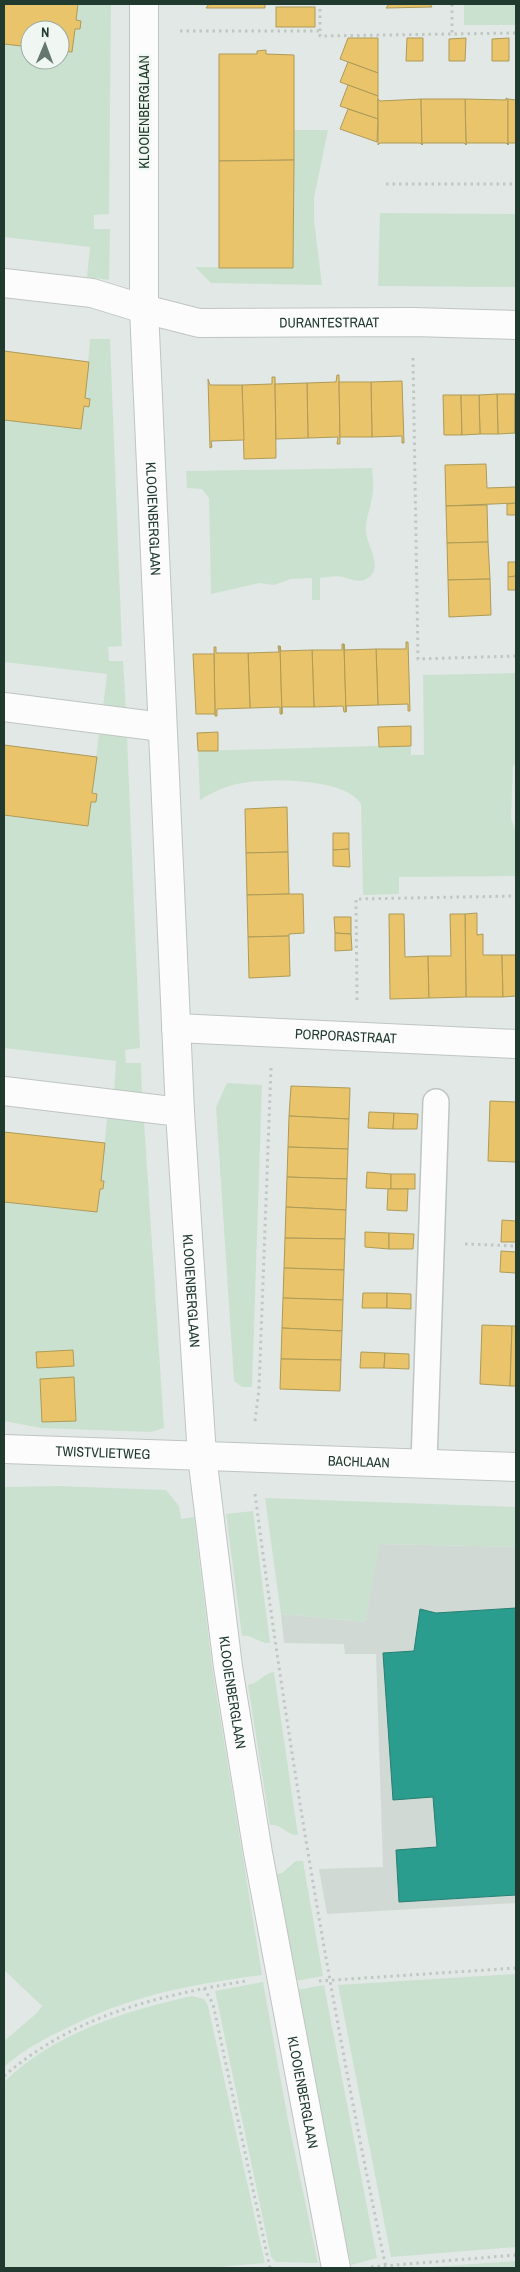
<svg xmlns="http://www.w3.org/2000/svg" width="520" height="2272" viewBox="0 0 520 2272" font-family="'Archivo Narrow',sans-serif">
  <rect width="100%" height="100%" fill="#e2e8e5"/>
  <path fill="#d0d9d4" d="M 379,1544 L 516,1547 L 516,1903 L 327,1914 L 319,1869 L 383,1867 L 376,1654 L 345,1654 L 344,1644 L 284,1643 L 281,1614 L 365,1622 Z"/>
  <g fill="#cbe1d0">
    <path d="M 78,4 L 111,4 L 109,214 L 94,215 L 94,229 L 110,229 L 109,280 L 87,277 L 90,247 L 4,237 L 4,44 L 30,47 L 30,60 L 60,60 L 60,51 L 72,52 Z"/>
    <rect x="464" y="4" width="52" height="21"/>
    <path d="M 294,130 L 328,130 L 314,198 L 314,220 L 322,285 L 211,283 L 195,267 L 293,268 Z"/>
    <path d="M 380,213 L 516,214 L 516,287 L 378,286 Z"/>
    <path d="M 90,339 L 110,339 L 122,646 L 108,647 L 109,661 L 123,661 L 126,710 L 103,707 L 107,674 L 4,662 L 4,420 L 81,429 L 84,406 L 89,407 L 90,399 L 85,398 Z"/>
    <path d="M 372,468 C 373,478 374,489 372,498 C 370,510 365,520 366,532 C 367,545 384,568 368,578 C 359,584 352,579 343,577 C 335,576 327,577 320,578 L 320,600 L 312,600 L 312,578 L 291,579 L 274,585 L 259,583 L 211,594 L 209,498 L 202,489 L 187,488 L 186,471 Z"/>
    <path d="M 516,673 L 516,761 L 513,767 L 511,818 L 516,833 L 516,876 L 399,877 L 399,894 L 363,895 L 361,804 C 346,778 270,778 243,783 C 227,785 213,792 200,800 L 198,751 L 411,745 L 411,755 L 424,755 L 423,675 Z"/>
    <path d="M 99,733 L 127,736 L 140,1048 L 125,1050 L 126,1063 L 141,1063 L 142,1094 L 114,1092 L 116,1061 L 4,1048 L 4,815 L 88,826 L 91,802 L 96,802 L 97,794 L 92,793 Z"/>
    <path d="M 227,1083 L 262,1085 L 252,1387 L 242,1387 L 234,1381 L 216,1107 Z"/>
    <path d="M 107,1118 L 144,1121 L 164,1428 L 151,1432 L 41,1428 L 4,1421 L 4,1202 L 97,1212 L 100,1189 L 103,1189 L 104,1181 L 101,1181 Z"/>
    <path d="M 58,1486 L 166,1490 L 179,1506 L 181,1519 L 194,1517 L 213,1673 L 262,1975 C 188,1985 132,1995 65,2029 C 43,2039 22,2051 4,2067 L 4,2041 L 37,2013 L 42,2006 L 4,1970 L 4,1487 Z"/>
    <path d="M 265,1498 L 516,1507 L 516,1547 L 380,1544 L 365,1622 L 281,1614 Z"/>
    <path d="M 253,1511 L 270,1643 C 260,1644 252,1634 242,1636 L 226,1514 Z"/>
    <path d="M 274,1672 L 298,1835 C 287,1836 281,1823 270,1825 L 248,1685 C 258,1684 264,1673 274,1672 Z"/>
    <path d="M 296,1861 L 303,1861 L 323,1976 L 296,1981 L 277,1874 L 282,1873 Z"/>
    <path d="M 516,1974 L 516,2247 L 391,2257 L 338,1985 Z"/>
    <path d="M 263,1982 L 288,2120 L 318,2263 L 276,2262 L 271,2257 L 215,1991 Z"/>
    <path d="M 324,1985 L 377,2258 L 351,2265 L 319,2110 L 297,1990 Z"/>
    <path d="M 192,1996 L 204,1999 L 208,2006 L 265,2263 L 208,2268 L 4,2268 L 4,2082 C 52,2034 127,2010 192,1996 Z"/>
    <path d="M 516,2261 L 516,2268 L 416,2268 Z"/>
  </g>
  <g fill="#e9c46a" stroke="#ad9b59">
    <path d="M 4,4 L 78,4 L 76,20 L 81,21 L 80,29 L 75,29 L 72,52 L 60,51 L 60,30 L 30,30 L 30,47 L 4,44 Z"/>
    <path d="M 209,4 L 265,4 L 265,8 L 206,8 Z"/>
    <path d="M 389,4 L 430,4 L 432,7 L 386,8 Z"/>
    <rect x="276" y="7" width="39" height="20"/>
    <path d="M 348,38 L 378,38 L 378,73 L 340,59 Z"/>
    <path d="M 407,38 L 423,38 L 423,61 L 406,61 Z"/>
    <path d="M 466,38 L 465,61 L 449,61 L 449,39 Z"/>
    <path d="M 509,38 L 509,61 L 492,61 L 492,39 Z"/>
    <path d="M 266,50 L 266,54 L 294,55 L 294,160 L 219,161 L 219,54 L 257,54 L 257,51 Z"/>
    <path d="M 348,62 L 378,73 L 378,96 L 340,82 Z"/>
    <path d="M 348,85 L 378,96 L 378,119 L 340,106 Z"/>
    <path d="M 506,98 L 508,99 L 508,145 L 506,143 L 466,143 L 466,145 L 465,99 L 506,100 Z"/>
    <path d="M 378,99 L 380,101 L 421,99 L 422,145 L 420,143 L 380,143 L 378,145 Z"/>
    <path d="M 421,99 L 465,99 L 466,145 L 464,143 L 423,143 L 422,145 Z"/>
    <path d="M 508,99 L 516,100 L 516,143 L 508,143 L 508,145 Z"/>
    <path d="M 348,109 L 378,119 L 377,142 L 340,129 Z"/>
    <path d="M 294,160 L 293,268 L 219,268 L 219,161 Z"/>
    <path d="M 4,351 L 89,362 L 85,398 L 90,399 L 89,407 L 84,406 L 81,429 L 4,420 Z"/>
    <path d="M 337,375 L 339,375 L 340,444 L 337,444 L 338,437 L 308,438 L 307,383 L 336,382 Z"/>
    <path d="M 272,377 L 275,377 L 276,458 L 244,459 L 242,385 L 272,384 Z"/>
    <path d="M 208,379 L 210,385 L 242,385 L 244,440 L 211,441 L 212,447 L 210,448 Z"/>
    <path d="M 402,381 L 404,443 L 402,443 L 402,436 L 372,437 L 371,382 Z"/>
    <path d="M 339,382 L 371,382 L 372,437 L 340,437 Z"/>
    <path d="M 307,383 L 308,438 L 276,439 L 275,384 Z"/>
    <path d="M 497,394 L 515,394 L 515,433 L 498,434 Z"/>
    <path d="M 497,394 L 498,434 L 480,434 L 479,395 Z"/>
    <rect x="515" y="394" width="1" height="39"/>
    <path d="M 443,395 L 461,395 L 462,435 L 444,435 Z"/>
    <path d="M 461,395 L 479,395 L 480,434 L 462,435 Z"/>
    <path d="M 486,464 L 487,488 L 516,487 L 516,503 L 446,506 L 445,465 Z"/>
    <path d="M 516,503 L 516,515 L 507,515 L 507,504 Z"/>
    <path d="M 487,505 L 488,542 L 447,543 L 446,506 Z"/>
    <path d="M 488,542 L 490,579 L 448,580 L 447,543 Z"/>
    <path d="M 508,562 L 516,562 L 516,576 L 508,577 Z"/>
    <path d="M 516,576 L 516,590 L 508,590 L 508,577 Z"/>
    <path d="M 490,579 L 491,615 L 449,617 L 448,580 Z"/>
    <path d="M 406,642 L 408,642 L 410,711 L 408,711 L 408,704 L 378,705 L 376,649 L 406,649 Z"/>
    <path d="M 342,644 L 344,644 L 346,712 L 344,712 L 343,706 L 314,707 L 312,650 L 342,650 Z"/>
    <path d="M 344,644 L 344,650 L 376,649 L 378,705 L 346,706 L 346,712 Z"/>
    <path d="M 278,646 L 280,646 L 282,714 L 280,714 L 280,707 L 250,708 L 248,653 L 279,652 Z"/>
    <path d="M 280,646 L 281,651 L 312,650 L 314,707 L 282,707 L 282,714 Z"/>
    <path d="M 214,647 L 216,647 L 216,653 L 248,653 L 250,708 L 217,709 L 217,716 L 215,716 Z"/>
    <path d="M 193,654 L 214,654 L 215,714 L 196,714 Z"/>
    <path d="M 411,726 L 411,746 L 379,747 L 378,727 Z"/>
    <path d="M 218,732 L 218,751 L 198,751 L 197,733 Z"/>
    <path d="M 4,745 L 97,757 L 92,793 L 97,794 L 96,802 L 91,802 L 88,826 L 4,815 Z"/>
    <path d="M 287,807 L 288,852 L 246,853 L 245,809 Z"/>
    <path d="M 333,833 L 349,833 L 349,849 L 333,850 Z"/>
    <path d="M 349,849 L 350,867 L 333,866 L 333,850 Z"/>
    <path d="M 288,852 L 289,894 L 247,895 L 246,853 Z"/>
    <path d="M 289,894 L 303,894 L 304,933 L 289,934 L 289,936 L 248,937 L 247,895 Z"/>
    <path d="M 477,913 L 477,935 L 483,934 L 483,955 L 502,955 L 503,997 L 466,997 L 465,914 Z"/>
    <path d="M 389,914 L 404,914 L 405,957 L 428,956 L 429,998 L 390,999 Z"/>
    <path d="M 450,914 L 465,914 L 466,997 L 429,998 L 428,956 L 451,956 Z"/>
    <path d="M 334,917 L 351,917 L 351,934 L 335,933 Z"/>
    <path d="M 335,933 L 351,934 L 352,950 L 335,951 Z"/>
    <path d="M 289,936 L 290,976 L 249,978 L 248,937 Z"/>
    <path d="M 502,955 L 516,955 L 516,996 L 503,997 Z"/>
    <path d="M 291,1086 L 350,1088 L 349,1119 L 289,1116 Z"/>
    <path d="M 490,1101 L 516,1102 L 516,1162 L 488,1161 Z"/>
    <path d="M 369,1112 L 394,1113 L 393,1129 L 368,1128 Z"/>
    <path d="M 394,1113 L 418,1114 L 417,1129 L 393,1129 Z"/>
    <path d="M 289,1116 L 349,1119 L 348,1149 L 288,1147 Z"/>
    <path d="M 4,1132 L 105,1143 L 101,1181 L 104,1181 L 103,1189 L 100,1189 L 97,1212 L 4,1202 Z"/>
    <path d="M 288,1147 L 348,1149 L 347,1179 L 287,1177 Z"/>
    <path d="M 367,1172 L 391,1174 L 391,1189 L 366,1188 Z"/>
    <rect x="391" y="1174" width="24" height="15"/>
    <path d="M 287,1177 L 347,1179 L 346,1210 L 286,1207 Z"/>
    <path d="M 388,1189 L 408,1189 L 407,1211 L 387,1210 Z"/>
    <path d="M 286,1207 L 346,1210 L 345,1239 L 285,1238 Z"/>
    <path d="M 502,1220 L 516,1221 L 516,1242 L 501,1242 Z"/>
    <path d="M 365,1232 L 389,1233 L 389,1249 L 365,1247 Z"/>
    <path d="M 389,1233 L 414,1234 L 413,1249 L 389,1249 Z"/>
    <path d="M 285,1238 L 345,1239 L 344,1270 L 284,1268 Z"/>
    <path d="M 501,1251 L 516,1252 L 516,1273 L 500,1272 Z"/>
    <path d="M 284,1268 L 344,1270 L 343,1300 L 283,1298 Z"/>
    <path d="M 363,1293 L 387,1293 L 387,1308 L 362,1308 Z"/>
    <path d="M 387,1293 L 411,1294 L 411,1309 L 387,1308 Z"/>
    <path d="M 283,1298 L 343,1300 L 342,1331 L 282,1328 Z"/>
    <path d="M 482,1325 L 512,1326 L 510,1386 L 480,1384 Z"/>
    <path d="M 512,1326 L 516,1326 L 516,1386 L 510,1386 Z"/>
    <path d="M 282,1328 L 342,1331 L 341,1360 L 281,1359 Z"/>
    <path d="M 73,1350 L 74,1366 L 37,1368 L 36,1352 Z"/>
    <path d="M 361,1352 L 385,1353 L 384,1368 L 360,1368 Z"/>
    <path d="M 385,1353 L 409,1354 L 409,1369 L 384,1368 Z"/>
    <path d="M 281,1359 L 341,1360 L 340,1391 L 280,1389 Z"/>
    <path d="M 74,1377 L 76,1421 L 42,1422 L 40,1379 Z"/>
  </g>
  <path fill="#2a9d8f" stroke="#277f72" d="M 516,1608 L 516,1895 L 399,1902 L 396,1850 L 437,1847 L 433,1797 L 393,1800 L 383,1653 L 414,1651 L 420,1609 L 436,1613 Z"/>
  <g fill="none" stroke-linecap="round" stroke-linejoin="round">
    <defs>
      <path id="lane" d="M 424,1463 L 436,1102"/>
      <g id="street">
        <path id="s1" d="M 144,4 L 144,309 L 180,1112 L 202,1456 L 228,1667 L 258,1853 L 336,2268"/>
        <path id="s2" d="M 4,283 L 92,293 L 144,309 L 199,323 L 413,322 L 516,325"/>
        <path d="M 4,707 L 162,727"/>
        <path id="s3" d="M 176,1028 L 516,1044"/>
        <path d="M 4,1091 L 180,1112"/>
        <path id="s4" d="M 4,1449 L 516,1467"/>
      </g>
    </defs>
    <use href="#lane" stroke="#bfc5c2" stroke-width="28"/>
    <use href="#street" stroke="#bfc5c2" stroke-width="30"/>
    <g stroke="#c0c8c4" stroke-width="3" stroke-dasharray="2.5 4" stroke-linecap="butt">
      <path d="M 452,4 L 452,34"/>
      <path d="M 180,31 L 320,31 L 320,36 L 516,33"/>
      <path d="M 320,31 L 320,4"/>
      <path d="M 386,184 L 516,184"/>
      <path d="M 413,358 L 418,659 L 516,656"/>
      <path d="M 357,1000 L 356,899 L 516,896"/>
      <path d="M 465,1244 L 516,1246"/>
      <path d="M 255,1421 L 259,1389 L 271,1068"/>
      <path d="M 255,1494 C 289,1754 332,2012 386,2268"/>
      <path d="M 319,1981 L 516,1968"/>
      <path d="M 204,1988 L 213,2004 L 270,2268"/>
      <path d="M 4,2076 C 75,2015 156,1996 246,1981"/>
      <path d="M 371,2267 L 516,2255"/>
    </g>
    <use href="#lane" stroke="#fbfcfb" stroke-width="25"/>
    <use href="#street" stroke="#fbfcfb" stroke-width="28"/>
  </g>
  <g text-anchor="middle" stroke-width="5" stroke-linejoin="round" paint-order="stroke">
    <g font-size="14" fill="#213a30" stroke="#f0f7f3">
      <text transform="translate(144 112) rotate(-90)" y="5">KLOOIENBERGLAAN</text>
      <text dy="5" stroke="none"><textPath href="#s2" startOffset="330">DURANTESTRAAT</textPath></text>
      <text dy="5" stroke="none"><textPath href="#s1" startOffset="515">KLOOIENBERGLAAN</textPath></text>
      <text dy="5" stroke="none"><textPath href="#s3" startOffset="170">PORPORASTRAAT</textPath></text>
      <text dy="5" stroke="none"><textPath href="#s1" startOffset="1288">KLOOIENBERGLAAN</textPath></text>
      <text dy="5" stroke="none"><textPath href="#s4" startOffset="99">TWISTVLIETWEG</textPath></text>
      <text dy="5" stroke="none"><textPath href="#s4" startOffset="355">BACHLAAN</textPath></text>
      <text dy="5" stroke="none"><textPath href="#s1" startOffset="1692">KLOOIENBERGLAAN</textPath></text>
      <text dy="5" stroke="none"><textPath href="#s1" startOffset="2098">KLOOIENBERGLAAN</textPath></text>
    </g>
  </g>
  <rect width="520" height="2272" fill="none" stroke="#213a30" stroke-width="10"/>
  <g transform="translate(45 45) rotate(1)"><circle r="24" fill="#f0f7f3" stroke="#9daba5"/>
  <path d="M0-4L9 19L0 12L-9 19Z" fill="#65776f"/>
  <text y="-8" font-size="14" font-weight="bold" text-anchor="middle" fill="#213a30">N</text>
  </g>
</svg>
